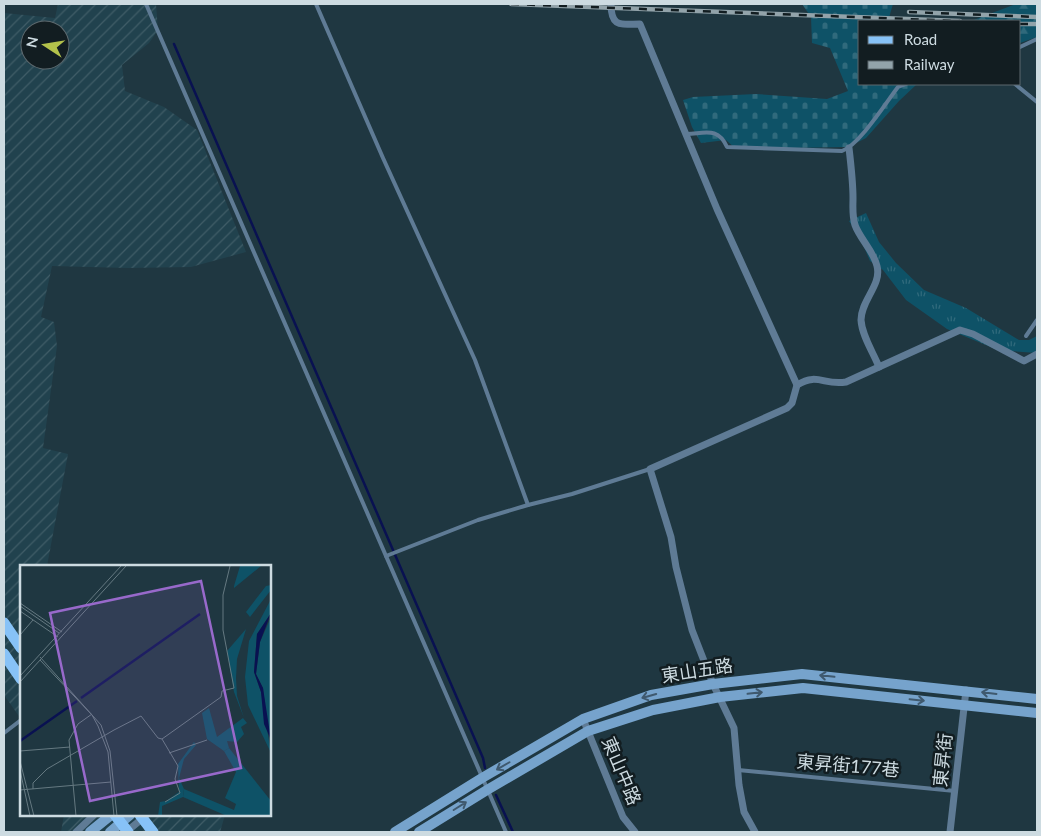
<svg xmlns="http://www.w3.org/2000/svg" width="1041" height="836" viewBox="0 0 1041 836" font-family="Lato,'Noto Sans TC',sans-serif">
  <defs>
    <pattern id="industrial-furrows" width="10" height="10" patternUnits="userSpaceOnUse" patternTransform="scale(1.25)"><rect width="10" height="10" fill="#21424e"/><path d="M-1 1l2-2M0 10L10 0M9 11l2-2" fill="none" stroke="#405d67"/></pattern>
    <pattern id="grass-tufts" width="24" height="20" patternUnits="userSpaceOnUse" patternTransform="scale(1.25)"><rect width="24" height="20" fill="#0e5267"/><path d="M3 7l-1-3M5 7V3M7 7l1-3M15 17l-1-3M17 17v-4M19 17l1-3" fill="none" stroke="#306a7c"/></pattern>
    <pattern id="forest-firs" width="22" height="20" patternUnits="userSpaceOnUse" patternTransform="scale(1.25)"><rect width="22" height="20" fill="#0e5267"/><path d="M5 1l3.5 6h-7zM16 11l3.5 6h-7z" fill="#306a7c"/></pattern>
    <pattern id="cemetery-stones" width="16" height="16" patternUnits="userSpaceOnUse" patternTransform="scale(1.25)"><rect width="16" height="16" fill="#0e5267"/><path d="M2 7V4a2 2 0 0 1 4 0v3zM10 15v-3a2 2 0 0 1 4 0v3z" fill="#306a7c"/></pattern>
  </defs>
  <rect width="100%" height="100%" fill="#1f3741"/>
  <g fill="url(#industrial-furrows)" fill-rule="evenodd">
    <path d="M 58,4 L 156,4 L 158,30 L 149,43 L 122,65 L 125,91 L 164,107 L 197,130 L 246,252 L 191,267 L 128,268 L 52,266 L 41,317 L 54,322 L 57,346 L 43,448 L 68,454 L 47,566 L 21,566 L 21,719 L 4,695 L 4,13 L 55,18 ZM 30,30 L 60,30 L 60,60 L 30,60 Z"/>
    <path d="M 64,815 L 225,815 L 220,832 L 61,832 Z"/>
  </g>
  <path fill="url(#grass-tufts)" d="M 866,213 L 879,242 L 896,263 L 924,290 L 966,308 L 1019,340 L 1029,340 L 1037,336 L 1037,353 L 998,350 L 947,329 L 906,300 L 883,270 L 870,261 L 861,240 L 849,221 Z"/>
  <path fill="url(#forest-firs)" d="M 1016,4 L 1037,4 L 1037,37 L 1020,43 L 1020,21 L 971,21 Z"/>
  <path fill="url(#cemetery-stones)" d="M 802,4 L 893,4 L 888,21 L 860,21 L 860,84 L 917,84 L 899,101 L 866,138 L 848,147 L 736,149 L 726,140 L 701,143 L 692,127 L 683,100 L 693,97 L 756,94 L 827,99 L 848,91 L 830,48 L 812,43 L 811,17 Z"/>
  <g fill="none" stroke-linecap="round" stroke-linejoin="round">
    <g stroke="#091151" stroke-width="2.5">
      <path d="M 174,44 L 483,758 L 485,768"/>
      <path d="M 496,795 L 513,832"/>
    </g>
    <g stroke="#5f7b95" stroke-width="4">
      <path d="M 146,4 L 506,832"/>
      <path d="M 316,4 L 383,158 L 475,360 L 528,505"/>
      <path d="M 1020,47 L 1037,39"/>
      <path d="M 1015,84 L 1037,102"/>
      <path d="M 687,134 C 706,133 718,127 727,147 L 842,151 C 860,144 885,104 898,87 L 906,84"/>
      <path d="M 1026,336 L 1037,320"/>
      <path d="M 386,556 L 478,520 L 528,505 L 572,494 L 650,469"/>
      <path d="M 4,733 L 21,720"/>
      <path d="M 738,770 L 955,791"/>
    </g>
    <g stroke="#5f7b95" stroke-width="7">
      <path d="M 611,4 C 611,28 621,24 640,24 L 717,209 L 797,385 L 792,403 L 787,408 L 650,469 L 671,537 L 676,567 L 692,630 L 713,684 L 734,728 L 739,785 L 744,812 L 755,832"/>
      <path d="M 849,148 C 851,165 853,182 853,198 C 853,208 852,215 855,225 C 860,239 873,250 877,266 C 882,285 861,300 861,320 C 862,336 873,352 879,367"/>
      <path d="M 797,385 C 818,372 824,386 846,382 L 960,330 L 973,334 L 1024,361 L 1037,354"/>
      <path d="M 583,719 L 623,817 L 635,832"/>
      <path d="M 76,832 L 94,815"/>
      <path d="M 126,832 L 143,818"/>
      <path d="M 950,832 L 966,690"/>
    </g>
    <g stroke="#76a3cc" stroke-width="10">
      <path d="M 90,832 L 111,815"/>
      <path d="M 110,832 L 130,815"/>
      <path d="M 395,832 L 482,778 L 583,719 L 651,695 L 713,684 L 802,674 L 1037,699"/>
      <path d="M 419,832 L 487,790 L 588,731 L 653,710 L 720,697 L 803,688 L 1037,713"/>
    </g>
    <g stroke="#87c2f7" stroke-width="11">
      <path d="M 4,623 L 21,648"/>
      <path d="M 4,654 L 21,679"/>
      <path d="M 115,815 L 128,832"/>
      <path d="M 140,815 L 153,832"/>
    </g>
    <defs>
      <g id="rail">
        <path d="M 511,4 L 960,21"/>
        <path d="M 909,12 L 1037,17"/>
        <path d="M 1020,24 L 1037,24"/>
      </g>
    </defs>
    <use href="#rail" stroke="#92a3aa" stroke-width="4.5"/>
    <use href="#rail" stroke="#121d21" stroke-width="2.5" stroke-dasharray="8" stroke-linecap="butt"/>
  </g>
  <defs><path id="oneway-shaft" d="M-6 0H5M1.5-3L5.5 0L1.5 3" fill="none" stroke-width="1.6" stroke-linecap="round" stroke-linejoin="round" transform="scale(1.25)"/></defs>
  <g stroke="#3f596e">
    <use href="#oneway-shaft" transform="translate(827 676) rotate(-174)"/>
    <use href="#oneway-shaft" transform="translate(755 693) rotate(-6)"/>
    <use href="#oneway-shaft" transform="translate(989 693) rotate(-173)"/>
    <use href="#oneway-shaft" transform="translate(649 696) rotate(164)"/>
    <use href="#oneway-shaft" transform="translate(917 700) rotate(6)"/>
    <use href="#oneway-shaft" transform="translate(503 766) rotate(150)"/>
    <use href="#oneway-shaft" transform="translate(460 806) rotate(-32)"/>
  </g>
  <g text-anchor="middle" stroke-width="5" stroke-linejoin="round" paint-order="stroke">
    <g font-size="18" fill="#cddbe1" stroke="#121d21">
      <text transform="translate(697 671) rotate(-9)" y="6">東山五路</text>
      <text transform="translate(943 760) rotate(-84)" y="6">東昇街</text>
      <text transform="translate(848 766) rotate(5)" y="6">東昇街177巷</text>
      <text transform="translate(621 771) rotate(67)" y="6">東山中路</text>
    </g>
  </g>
  <g transform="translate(20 565)">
    <rect width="251" height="251" fill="#1f3741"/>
    <path d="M 220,1 L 241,1 L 214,23 L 214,21 ZM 251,20 L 251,25 L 230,52 L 226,47 L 246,21 ZM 251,34 L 251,48 L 237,69 L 234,107 L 241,127 L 251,188 L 228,140 L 225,112 L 229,76 ZM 251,52 L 251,171 L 247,161 L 243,123 L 236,109 L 240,77 ZM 226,64 L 217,94 L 216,113 L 217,131 L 224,153 L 214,127 L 207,86 ZM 174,177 L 176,180 L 164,194 L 159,213 L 164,224 L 163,232 L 142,241 L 142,251 L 138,251 L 140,237 L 146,236 L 159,227 L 158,199 Z" fill="#0e5267"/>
    <path d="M 209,183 L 251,236 L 251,251 L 207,251 L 163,232 L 164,224 L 214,245 L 216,239 L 205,233 L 216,207 L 204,186 Z" fill="#0e5267"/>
    <path d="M 189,143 L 197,172 L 223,153 L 227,158 L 221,162 L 224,169 L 217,177 L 207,176 L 209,183 L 204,186 L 187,174 L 182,148 Z" fill="#0e5267"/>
    <path d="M 251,48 L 240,77 L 236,109 L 243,123 L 251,175 L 244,159 L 241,127 L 234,107 L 237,69 Z" fill="#091151"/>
    <path fill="none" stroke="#091151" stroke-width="2.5" d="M 61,133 L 180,49M 0,176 L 57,136"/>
    <path fill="none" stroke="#657981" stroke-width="1" d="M 0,38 L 42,67M 0,41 L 39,68M 0,46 L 38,72M 0,70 L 13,55M 20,92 L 81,160 L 90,186 L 97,251M 20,95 L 72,150 L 78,161 L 88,187 L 94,251M 0,111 L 101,1M 0,117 L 106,1M 142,174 L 158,201 L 155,214 L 160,228 L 145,237M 0,186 L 50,182M 149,188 L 187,175M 0,196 L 14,251M 0,205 L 10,251M 13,224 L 13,218 L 27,204 L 94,165 L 121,151 L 138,173 L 142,174 L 201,132 L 202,126 L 214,123 L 203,65 L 203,30 L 210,1M 0,225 L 91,217M 56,251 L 49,175 L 58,159 L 72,149"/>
    <path fill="#9869cb" fill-opacity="0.15" stroke="#9869cb" stroke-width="2.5" d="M 181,16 L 221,203 L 70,236 L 30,48 Z"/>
    <rect width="251" height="251" fill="none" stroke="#cddbe1" stroke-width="2.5"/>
  </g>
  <rect width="1041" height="836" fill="none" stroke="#cddbe1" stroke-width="10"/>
  <rect x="858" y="20" width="162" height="65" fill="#121d21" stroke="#5d696e"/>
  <rect x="868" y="36" width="25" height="8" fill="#87c2f7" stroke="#5d696e"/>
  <text x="904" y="45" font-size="15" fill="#cddbe1">Road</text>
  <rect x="868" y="61" width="25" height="8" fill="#92a3aa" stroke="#5d696e"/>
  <text x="904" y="70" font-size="15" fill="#cddbe1">Railway</text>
  <g transform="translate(45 45) rotate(282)"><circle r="24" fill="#121d21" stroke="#5d696e"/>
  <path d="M0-4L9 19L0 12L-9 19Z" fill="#b3c24b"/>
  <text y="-8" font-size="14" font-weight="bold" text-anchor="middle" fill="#cddbe1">N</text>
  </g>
</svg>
